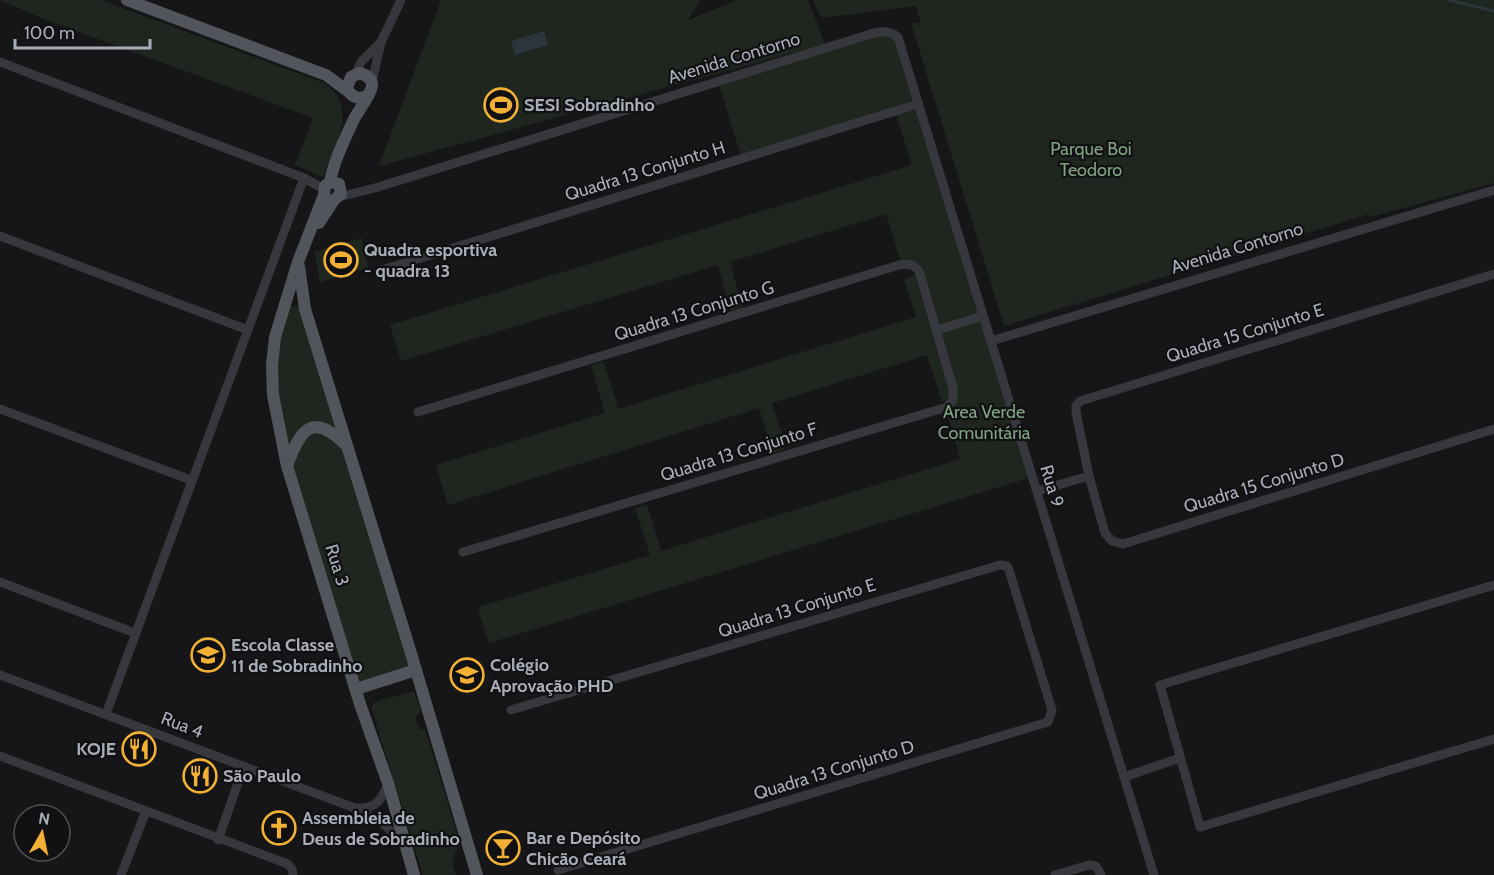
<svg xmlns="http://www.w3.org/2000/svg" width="1494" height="875" viewBox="0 0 1494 875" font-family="Cabin,sans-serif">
  <rect width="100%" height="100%" fill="#161618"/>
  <g fill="#1e261f">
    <path d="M 0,0 L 101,0 L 324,83 C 360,106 334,147 323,177 L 295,165 L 313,118 L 46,20 Z"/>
    <path d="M 441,0 L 701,0 L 688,20 L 737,0 L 808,0 L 825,44 L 379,166 Z"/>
    <path d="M 812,0 L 1494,0 L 1494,183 L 1371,217 L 1369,214 L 1004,326 L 911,23 L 921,23 L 916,6 L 822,18 Z"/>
    <path d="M 874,33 L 893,33 L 1032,477 L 489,643 L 478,607 L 650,555 L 635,508 L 647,505 L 661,551 L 960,459 L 945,407 L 952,400 L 942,402 L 927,355 L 772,403 L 786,449 L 773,454 L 759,408 L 448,505 L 436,465 L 605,413 L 591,365 L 604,362 L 618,409 L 916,317 L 904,279 L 919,274 L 902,265 L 886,214 L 730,262 L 744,313 L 732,316 L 718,265 L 401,361 L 390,325 L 912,165 L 895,112 L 742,159 L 718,82 Z"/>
    <path d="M 362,238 L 368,268 L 320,282 L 314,252 Z"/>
    <path d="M 288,306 L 296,306 L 305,309 L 416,670 L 356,689 L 287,466 L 272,366 Z"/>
    <path d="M 414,691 L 421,712 L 415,717 L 419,730 L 425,729 L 459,840 L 452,863 L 456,875 L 423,875 L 371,707 L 375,702 Z"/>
  </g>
  <path fill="#2c353c" d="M 544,31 L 548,45 L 515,55 L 511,41 Z"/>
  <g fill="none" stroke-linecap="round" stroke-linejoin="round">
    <path stroke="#2c353c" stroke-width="3" d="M 1449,0 L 1494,11"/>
    <g stroke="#37383d" stroke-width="9">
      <path d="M 0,62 L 304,178 L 324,189"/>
      <path d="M 356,74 L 361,62 L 381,42"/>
      <path d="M 372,82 L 381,42 L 401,0"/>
      <path d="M 339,197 L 375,188 L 874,33 C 884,31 890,31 898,37 L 1154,875"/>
      <path d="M 0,236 L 248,330"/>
      <path d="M 382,270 L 918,104"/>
      <path d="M 1494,274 L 1080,401 L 1076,406 L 1076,412 L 1089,476 L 1105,533 L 1112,541 L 1123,544 L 1494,429"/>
      <path d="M 937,330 L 983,316"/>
      <path d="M 991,341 L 1494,190"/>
      <path d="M 0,409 L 191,480"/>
      <path d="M 418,412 L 899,265 C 909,263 916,264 920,274 L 953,388 L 953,400 L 947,407 L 463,552"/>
      <path d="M 1037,491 L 1089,476"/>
      <path d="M 0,582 L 135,633"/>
      <path d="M 1494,585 L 1160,685 L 1200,827 L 1494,739"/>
      <path d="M 0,675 L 352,807 L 381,822 L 405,844"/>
      <path d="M 511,710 L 1000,565 L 1007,566 L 1009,570 L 1052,710 L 1048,722 L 558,870"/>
      <path d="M 106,714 L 304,178"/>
      <path d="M 0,756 L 288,864 L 292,869 L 293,875"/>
      <path d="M 1124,777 L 1180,758"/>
      <path d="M 357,808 C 376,809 382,800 388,783"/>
      <path d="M 218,840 L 244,766"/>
      <path d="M 121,875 L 146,811"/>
      <path d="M 1055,875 L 1089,865 L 1096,866 L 1101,875"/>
    </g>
    <g stroke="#53555c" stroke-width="12">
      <path d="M 127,0 L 326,75 L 349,92"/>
      <path d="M 330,182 L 325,186 L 324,195 L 298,262 L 275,337 L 272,365 L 273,395 L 287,466 L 360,704 L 388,783 L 414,875"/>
      <path d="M 330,182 C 334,160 345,139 354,119 C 358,111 372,93 372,85 C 372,78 366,75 360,73 L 351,77 L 347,88 C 351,97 358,100 367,96"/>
      <path d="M 319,223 L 334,200 L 341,194 L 339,184 L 330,182"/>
      <path d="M 299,266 L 305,309 L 410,650 L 477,875"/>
      <path d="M 287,466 C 301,427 313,412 347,446"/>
      <path d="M 356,689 L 416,670"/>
    </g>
  </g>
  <defs>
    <symbol id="stadium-ring" viewBox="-11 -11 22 22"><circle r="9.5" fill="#111113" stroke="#f2b134" stroke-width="1.5"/><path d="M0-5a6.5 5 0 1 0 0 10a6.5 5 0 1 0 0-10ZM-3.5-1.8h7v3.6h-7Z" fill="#f2b134"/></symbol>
    <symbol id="school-ring" viewBox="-11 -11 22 22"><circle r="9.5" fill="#111113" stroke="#f2b134" stroke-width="1.5"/><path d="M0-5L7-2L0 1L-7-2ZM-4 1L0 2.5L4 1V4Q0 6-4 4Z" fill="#f2b134"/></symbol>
    <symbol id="restaurant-ring" viewBox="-11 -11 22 22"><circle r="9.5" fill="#111113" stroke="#f2b134" stroke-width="1.5"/><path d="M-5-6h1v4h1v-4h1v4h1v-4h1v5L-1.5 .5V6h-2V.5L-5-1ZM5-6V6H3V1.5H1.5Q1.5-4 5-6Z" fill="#f2b134"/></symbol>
    <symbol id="church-ring" viewBox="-11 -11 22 22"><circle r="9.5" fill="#111113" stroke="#f2b134" stroke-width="1.5"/><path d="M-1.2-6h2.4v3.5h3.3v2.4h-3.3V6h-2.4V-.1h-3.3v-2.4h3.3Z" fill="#f2b134"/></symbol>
    <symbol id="bar-ring" viewBox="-11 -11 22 22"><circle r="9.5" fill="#111113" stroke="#f2b134" stroke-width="1.5"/><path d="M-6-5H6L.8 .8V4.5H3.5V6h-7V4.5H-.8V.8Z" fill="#f2b134"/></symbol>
  </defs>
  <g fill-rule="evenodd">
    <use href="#stadium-ring" x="482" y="86" width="38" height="38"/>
    <use href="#stadium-ring" x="322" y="241" width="38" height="38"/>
    <use href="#school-ring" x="189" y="636" width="38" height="38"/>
    <use href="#school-ring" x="448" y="656" width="38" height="38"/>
    <use href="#restaurant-ring" x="120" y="730" width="38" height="38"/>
    <use href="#restaurant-ring" x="181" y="757" width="38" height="38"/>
    <use href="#church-ring" x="260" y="809" width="38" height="38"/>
    <use href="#bar-ring" x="484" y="829" width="38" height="38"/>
  </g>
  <g text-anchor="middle" stroke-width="4.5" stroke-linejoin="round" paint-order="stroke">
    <g font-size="18" fill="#a8adb8" stroke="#111113">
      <text transform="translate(734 58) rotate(-17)" y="6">Avenida Contorno</text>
      <text transform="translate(645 171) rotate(-17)" y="6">Quadra 13 Conjunto H</text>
      <text transform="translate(1237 248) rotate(-17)" y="6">Avenida Contorno</text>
      <text transform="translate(694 311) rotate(-17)" y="6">Quadra 13 Conjunto G</text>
      <text transform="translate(1245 333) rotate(-17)" y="6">Quadra 15 Conjunto E</text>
      <text transform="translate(739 452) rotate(-17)" y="6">Quadra 13 Conjunto F</text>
      <text transform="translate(1264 483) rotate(-17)" y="6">Quadra 15 Conjunto D</text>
      <text transform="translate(1052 486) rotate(73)" y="6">Rua 9</text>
      <text transform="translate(337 565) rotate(73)" y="6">Rua 3</text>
      <text transform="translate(797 608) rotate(-17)" y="6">Quadra 13 Conjunto E</text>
      <text transform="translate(182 725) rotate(21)" y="6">Rua 4</text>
      <text transform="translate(834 770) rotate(-17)" y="6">Quadra 13 Conjunto D</text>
    </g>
    <g font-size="18" font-weight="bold" fill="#a8adb8" stroke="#111113" text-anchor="start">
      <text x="524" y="111">SESI Sobradinho</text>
      <text x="364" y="256">Quadra esportiva<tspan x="364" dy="21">- quadra 13</tspan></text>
      <text x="231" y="651">Escola Classe<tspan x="231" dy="21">11 de Sobradinho</tspan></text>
      <text x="490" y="671">Colégio<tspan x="490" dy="21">Aprovação PHD</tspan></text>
      <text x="116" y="755" text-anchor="end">KOJE</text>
      <text x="223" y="782">São Paulo</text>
      <text x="302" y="824">Assembleia de<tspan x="302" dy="21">Deus de Sobradinho</tspan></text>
      <text x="526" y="844">Bar e Depósito<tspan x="526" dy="21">Chicão Ceará</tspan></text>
    </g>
    <g font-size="18" fill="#7fa381" stroke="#111113">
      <text x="1091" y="155">Parque Boi<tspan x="1091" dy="21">Teodoro</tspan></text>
      <text x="984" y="418">Area Verde<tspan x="984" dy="21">Comunitária</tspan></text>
    </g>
  </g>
  <g transform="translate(42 833) rotate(9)"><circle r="28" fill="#111113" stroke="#4d4f55" stroke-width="1.5"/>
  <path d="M0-4.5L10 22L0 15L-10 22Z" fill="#f2b134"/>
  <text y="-9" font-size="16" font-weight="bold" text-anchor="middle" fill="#a8adb8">N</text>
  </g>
  <path d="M15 39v9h135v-9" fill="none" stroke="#a8adb8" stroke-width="3"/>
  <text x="24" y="39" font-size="18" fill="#a8adb8" stroke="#111113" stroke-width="4.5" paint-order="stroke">100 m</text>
</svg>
